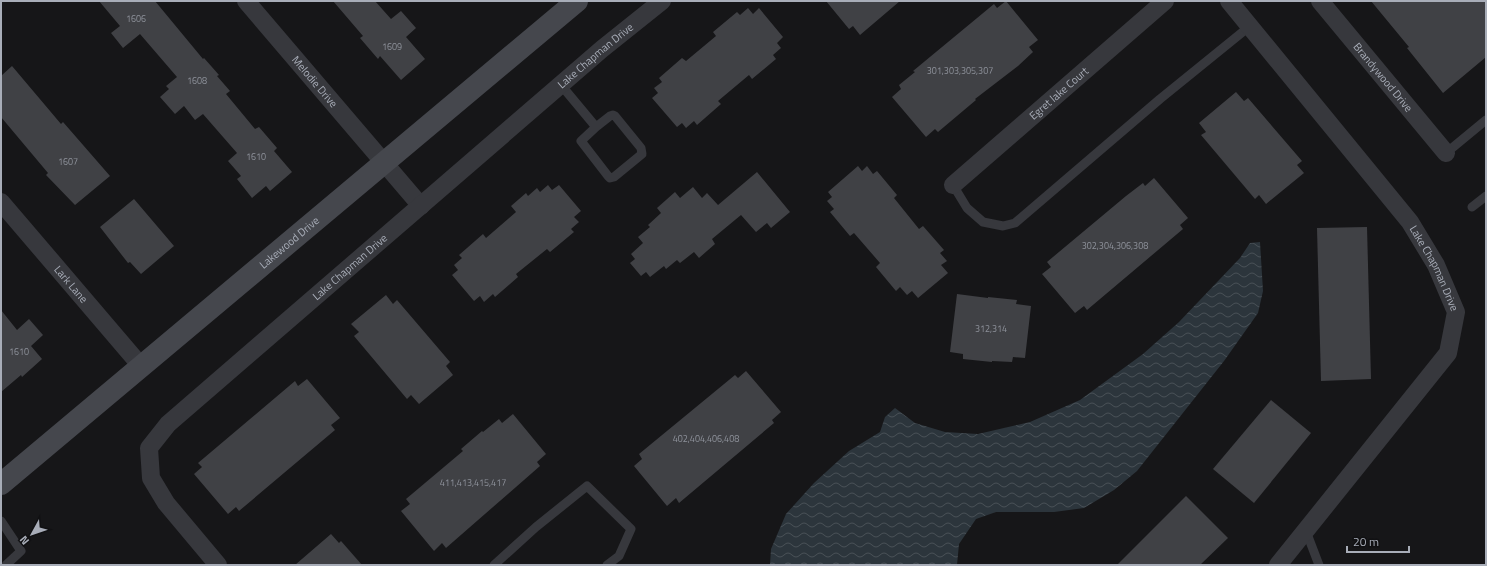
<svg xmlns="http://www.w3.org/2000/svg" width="1487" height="566" viewBox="0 0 1487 566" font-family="'Titillium Web',sans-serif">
  <defs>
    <pattern id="water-waves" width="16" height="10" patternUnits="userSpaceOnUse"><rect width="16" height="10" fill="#2c353c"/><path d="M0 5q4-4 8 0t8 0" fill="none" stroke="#485056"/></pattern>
  </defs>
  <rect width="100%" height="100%" fill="#161618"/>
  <path fill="url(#water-waves)" d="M 1260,242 L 1263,291 L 1258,313 L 1224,361 L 1137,471 L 1114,490 L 1084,508 L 1054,512 L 996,512 L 976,519 L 959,544 L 957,565 L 770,565 L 771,549 L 786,514 L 814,483 L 849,451 L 880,432 L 885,417 L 895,408 L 915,423 L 945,432 L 978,434 L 1030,422 L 1080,400 L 1143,354 L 1179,322 L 1240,258 L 1250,243 Z"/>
  <g fill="#404145">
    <path d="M 99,1 L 155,1 L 203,59 L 204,58 L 219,75 L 217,76 L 230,91 L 226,94 L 255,129 L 259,127 L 277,148 L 274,151 L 292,172 L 270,191 L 266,186 L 252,198 L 237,179 L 241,176 L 228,161 L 237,153 L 203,114 L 195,120 L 184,106 L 175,114 L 160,97 L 169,89 L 166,86 L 177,77 L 140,34 L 123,48 L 111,33 L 120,26 Z"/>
    <path d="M 333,1 L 375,1 L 391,19 L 401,11 L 416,28 L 406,37 L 425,59 L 401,80 L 380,56 L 378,59 L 360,38 L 363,36 Z"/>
    <path d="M 826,1 L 900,1 L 860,35 L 853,26 L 849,29 Z"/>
    <path d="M 1006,1 L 1038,40 L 1029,47 L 1033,52 L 1018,66 L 975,99 L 976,100 L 938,132 L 935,129 L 926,137 L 892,97 L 901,89 L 899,85 L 915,72 L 913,71 L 994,4 L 997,8 Z"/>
    <path d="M 1371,1 L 1486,1 L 1486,57 L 1443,93 L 1407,48 L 1409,47 Z"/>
    <path d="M 748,8 L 753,14 L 759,8 L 783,37 L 777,43 L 781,48 L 773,55 L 776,59 L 752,79 L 749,75 L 718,101 L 721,104 L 697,125 L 694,121 L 686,128 L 682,123 L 677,127 L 652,98 L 658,93 L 654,88 L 662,82 L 659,78 L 682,58 L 686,61 L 716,36 L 713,32 L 737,12 L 740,15 Z"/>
    <path d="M 12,66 L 61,124 L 63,122 L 110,176 L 75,205 L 46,175 L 48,173 L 1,117 L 1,76 Z"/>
    <path d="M 1236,92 L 1244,101 L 1248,98 L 1302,161 L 1297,165 L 1304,173 L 1266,204 L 1259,195 L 1255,199 L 1201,135 L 1206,132 L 1199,123 Z"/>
    <path d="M 858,166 L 862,171 L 867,166 L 873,174 L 877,171 L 897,195 L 894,198 L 919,229 L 923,226 L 944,250 L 940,253 L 947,261 L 941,265 L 948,273 L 918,298 L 912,291 L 907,295 L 900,287 L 896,291 L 876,267 L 880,263 L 854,233 L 850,236 L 830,212 L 834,209 L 827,201 L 832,197 L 828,192 Z"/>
    <path d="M 757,172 L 790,212 L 771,228 L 767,223 L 756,232 L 741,215 L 712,239 L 715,244 L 699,258 L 694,252 L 680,263 L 677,260 L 666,269 L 664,266 L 650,277 L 646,272 L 641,276 L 630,263 L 635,259 L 631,254 L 643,243 L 638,237 L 650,227 L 648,225 L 661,213 L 657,208 L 675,192 L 680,198 L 693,187 L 702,198 L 707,193 L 718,205 Z"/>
    <path d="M 1154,178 L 1188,218 L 1180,225 L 1183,229 L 1087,310 L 1084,306 L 1075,313 L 1042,274 L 1051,267 L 1047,262 L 1126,196 L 1143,183 L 1145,186 Z"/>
    <path d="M 548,185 L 552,190 L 559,185 L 581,211 L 574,217 L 579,222 L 571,229 L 574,232 L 550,252 L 547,249 L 516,274 L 518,277 L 495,297 L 493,294 L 484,302 L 480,296 L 474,301 L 452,275 L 458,270 L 454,265 L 462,258 L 459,255 L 483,234 L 486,238 L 516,212 L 511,206 L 526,193 L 528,196 L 537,188 L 540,192 Z"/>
    <path d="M 134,199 L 174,246 L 141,274 L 130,262 L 128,263 L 100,227 Z"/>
    <path d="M 1367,227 L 1371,379 L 1321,381 L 1317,228 Z"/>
    <path d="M 957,294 L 988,298 L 988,297 L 1017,300 L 1016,304 L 1031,306 L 1025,358 L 1013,357 L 1012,362 L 992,361 L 992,362 L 963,359 L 963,354 L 950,352 Z"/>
    <path d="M 386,295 L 393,304 L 397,300 L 450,362 L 446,366 L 453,375 L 419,404 L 411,395 L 407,399 L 354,336 L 359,332 L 351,324 Z"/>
    <path d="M 1,310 L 17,330 L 29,319 L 43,335 L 31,346 L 42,359 L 22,377 L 21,375 L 1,392 Z"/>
    <path d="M 746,371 L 781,412 L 772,420 L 774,423 L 679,503 L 676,498 L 667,506 L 634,466 L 642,459 L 639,454 L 735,375 L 738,378 Z"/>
    <path d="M 307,379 L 340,418 L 331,425 L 335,430 L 239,511 L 236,507 L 228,514 L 194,474 L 202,467 L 198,463 L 295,381 L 298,386 Z"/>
    <path d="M 1271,400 L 1311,433 L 1254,503 L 1213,469 Z"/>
    <path d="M 513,414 L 546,454 L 537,462 L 540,466 L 446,548 L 442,543 L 434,551 L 401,511 L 410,504 L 406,499 L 463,451 L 461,449 L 482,431 L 483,432 L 499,419 L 502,423 Z"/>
    <path d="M 1186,496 L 1228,538 L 1200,565 L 1117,565 Z"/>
    <path d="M 331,534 L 339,543 L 341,541 L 362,565 L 295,565 Z"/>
  </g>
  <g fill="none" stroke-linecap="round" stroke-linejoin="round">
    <g stroke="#37383d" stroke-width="9">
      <path d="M 561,85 L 596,127 L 581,141 L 608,176 L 610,178 L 614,177 L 642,154 L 641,148 L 615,116 L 613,115 L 610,116 L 596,127"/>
      <path d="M 1446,153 L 1486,120"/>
      <path d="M 953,185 L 967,208 L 983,222 L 1003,226 L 1015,223 L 1160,99 L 1250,26"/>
      <path d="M 1472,207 L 1486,196"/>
      <path d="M 1,521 L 21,551 L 6,565"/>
      <path d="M 1306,531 L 1319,565"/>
      <path d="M 494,565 L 536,527 L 587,486 L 631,529 L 619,556 L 607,565"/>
    </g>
    <g stroke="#37383d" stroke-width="18">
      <path id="s1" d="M 246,1 L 421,206"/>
      <path id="s2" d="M 1229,1 L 1410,222 L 1436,265 L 1456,312 L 1448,353 L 1278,565"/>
      <path id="s3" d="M 1320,1 L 1446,153"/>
      <path id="s4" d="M 953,185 L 1165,1"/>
      <path id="s5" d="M 1,202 L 141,366"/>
      <path id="s6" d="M 218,565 L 166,503 L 151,478 L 149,448 L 168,424 L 602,49 L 662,1"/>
    </g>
    <path stroke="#45474d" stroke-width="22" id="s7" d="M 1,484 L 577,1"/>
  </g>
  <g text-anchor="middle" stroke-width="3.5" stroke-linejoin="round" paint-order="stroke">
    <g font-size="9" fill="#8e929b">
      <text x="136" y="22">1606</text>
      <text x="392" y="50">1609</text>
      <text x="960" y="74">301,303,305,307</text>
      <text x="197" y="84">1608</text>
      <text x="256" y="160">1610</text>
      <text x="68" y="165">1607</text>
      <text x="1115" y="249">302,304,306,308</text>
      <text x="991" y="332">312,314</text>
      <text x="19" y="355">1610</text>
      <text x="706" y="442">402,404,406,408</text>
      <text x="473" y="486">411,413,415,417</text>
    </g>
    <g font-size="11" fill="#a8adb8" stroke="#111113">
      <text dy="4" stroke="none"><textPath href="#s6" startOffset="735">Lake Chapman Drive</textPath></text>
      <text dy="4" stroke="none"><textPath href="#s3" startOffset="99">Brandywood Drive</textPath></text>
      <text dy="4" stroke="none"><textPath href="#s1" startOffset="106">Melodie Drive</textPath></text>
      <text dy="4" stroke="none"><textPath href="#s4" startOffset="140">Egret lake Court</textPath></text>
      <text dy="4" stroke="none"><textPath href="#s7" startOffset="376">Lakewood Drive</textPath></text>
      <text dy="4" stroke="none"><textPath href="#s6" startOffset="411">Lake Chapman Drive</textPath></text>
      <text dy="4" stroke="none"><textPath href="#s2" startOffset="338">Lake Chapman Drive</textPath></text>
      <text dy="4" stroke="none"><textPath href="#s5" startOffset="108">Lark Lane</textPath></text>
    </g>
  </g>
  <rect width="1487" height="566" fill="none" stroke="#a8adb8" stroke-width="4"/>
  <g transform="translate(32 534) rotate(230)" stroke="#111113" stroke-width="3" paint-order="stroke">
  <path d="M0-3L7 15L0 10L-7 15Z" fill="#a8adb8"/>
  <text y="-6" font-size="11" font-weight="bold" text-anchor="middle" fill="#a8adb8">N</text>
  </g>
  <path d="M1347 546v6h62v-6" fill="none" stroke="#a8adb8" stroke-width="2"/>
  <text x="1353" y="546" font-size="12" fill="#a8adb8" stroke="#111113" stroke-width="3" paint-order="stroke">20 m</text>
</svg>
